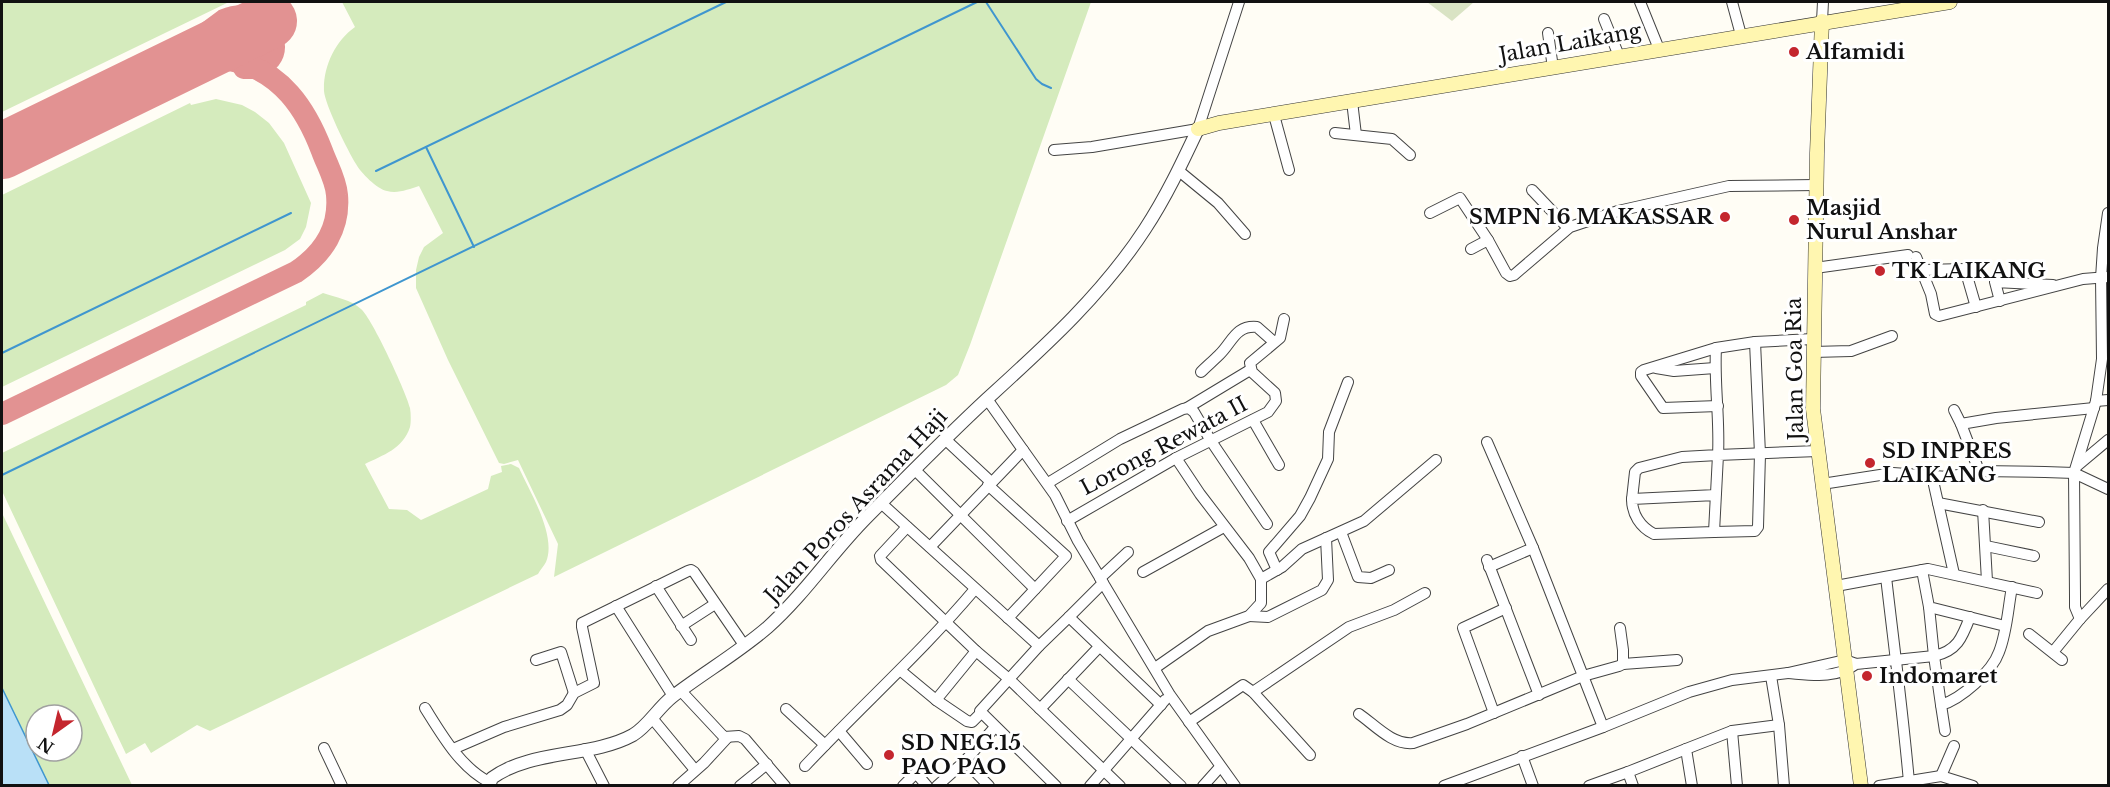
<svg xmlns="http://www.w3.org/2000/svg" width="2110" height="787" viewBox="0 0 2110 787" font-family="'Libre Baskerville',serif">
  <rect width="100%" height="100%" fill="#fffdf5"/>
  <g fill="#d5ebbd" fill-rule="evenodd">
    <path d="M 2,2 L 229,2 L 2,112 Z"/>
    <path d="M 342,2 L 1091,2 L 970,345 L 958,375 L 946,385 L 554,577 L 558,544 L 518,460 L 504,464 L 499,463 L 448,360 L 416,288 L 416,270 L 419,257 L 424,247 L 443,233 L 419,186 C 409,189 398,194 387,191 C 377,189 361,173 356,164 C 348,151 325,105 324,91 C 323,67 335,41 355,27 Z"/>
    <path d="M 216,99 L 242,105 L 255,112 L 269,123 L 284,143 L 311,203 L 306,227 L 300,239 L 285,250 L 2,387 L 2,195 L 190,103 L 191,105 Z"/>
    <path d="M 323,293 C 335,297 352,300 361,309 C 372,318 407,394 410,408 C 411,414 411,422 410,427 C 403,449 383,455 365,464 L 389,509 L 407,510 L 421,520 L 488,489 L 491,476 L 502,472 L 501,466 L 511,464 L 519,468 C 530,492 557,536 546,562 C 544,566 540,570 538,574 L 210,731 L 197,725 L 151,753 L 145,743 L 126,754 L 2,491 L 2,453 L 306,305 L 306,302 Z"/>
    <path d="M 2,513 L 132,785 L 49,785 L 2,688 ZM 36,715 L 72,715 L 72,751 L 36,751 Z"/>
  </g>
  <path fill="#d9e3c4" d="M 1427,2 L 1474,2 L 1452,21 Z"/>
  <path fill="#b9e0f7" stroke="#3f96cf" stroke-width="1.5" d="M 2,688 L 49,785 L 2,785 Z"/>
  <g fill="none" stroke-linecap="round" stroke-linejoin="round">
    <g stroke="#3f96cf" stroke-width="2">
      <path d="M 986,2 L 1036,79 L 1042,84 L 1051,88"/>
      <path d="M 426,147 L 474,247"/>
      <path d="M 376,171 L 726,2"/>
      <path d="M 2,353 L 291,213"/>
      <path d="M 2,475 L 977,2"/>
    </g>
    <g stroke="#e29292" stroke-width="22">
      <path d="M 135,86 L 224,20 C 274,0 296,71 244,68"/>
      <path d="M 2,414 L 296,272 C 323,254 340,228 337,195 C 336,180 327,165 322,151 C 306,109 281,71 234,61 C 221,58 210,56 197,59 C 188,61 180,65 171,68"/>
    </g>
    <path stroke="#e29292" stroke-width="56" d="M 2,151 L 269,21"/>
    <defs>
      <g id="minor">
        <path d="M 1640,2 L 1659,49"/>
        <path d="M 1732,2 L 1741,35"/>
        <path d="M 1604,19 L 1619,56"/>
        <path d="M 1822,21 L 1823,2"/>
        <path d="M 1548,33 L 1553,68"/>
        <path d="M 1352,101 L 1356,135"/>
        <path d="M 1274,115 L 1289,170"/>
        <path d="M 1335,133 L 1392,139 L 1410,155"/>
        <path d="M 1054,150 L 1092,147 L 1198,129 L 1239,2"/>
        <path d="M 1179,171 L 1218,203 L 1245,234"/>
        <path d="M 1532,190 L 1568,228"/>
        <path d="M 1430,213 L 1460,198 L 1488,240"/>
        <path d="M 1471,249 L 1488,240 L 1506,273 L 1510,276 L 1514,275 L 1570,227 L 1618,211 L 1729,186 L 1816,185"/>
        <path d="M 1916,257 L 1931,294 L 1935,314 L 1939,316 L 2083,279 L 2108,277"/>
        <path d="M 1815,268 L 1908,255"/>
        <path d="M 1922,270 L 1965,269 L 1976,307"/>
        <path d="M 2000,301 L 1995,282 L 2053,285"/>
        <path d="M 1813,352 L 1851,351 L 1892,336"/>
        <path d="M 1656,368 L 1674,371 L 1715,368"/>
        <path d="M 1201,372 C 1207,366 1213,361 1219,355 C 1232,343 1235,325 1257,327 L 1274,342"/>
        <path d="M 987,399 L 1023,450"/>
        <path d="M 2096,401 L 2108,400"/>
        <path d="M 1718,406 L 1663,408 L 1641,376 L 1641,372 L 1644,370 L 1716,348 L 1755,342 L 1813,339"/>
        <path d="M 1187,408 L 1250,370"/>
        <path d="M 1954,410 L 1961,424"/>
        <path d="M 1253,420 L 1279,465"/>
        <path d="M 946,440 L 991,482"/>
        <path d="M 1487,442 L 1533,548 L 1603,727"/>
        <path d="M 1176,458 L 1200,494 L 1249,558 L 1261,579 L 1282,567 L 1302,549 L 1364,521 L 1436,460"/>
        <path d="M 2077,466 L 2108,440"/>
        <path d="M 914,469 L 1035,589"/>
        <path d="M 1979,471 L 1961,424 L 1996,418 L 2094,408"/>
        <path d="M 1048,483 L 1120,439 L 1183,409 L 1189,408 L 1194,412 L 1211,441 L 1267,524"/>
        <path d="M 1822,484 L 1893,473 L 1948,477 L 1979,471 L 2045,472 L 2074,473 L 2108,489"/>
        <path d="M 988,485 L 1066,556 L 1008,618"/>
        <path d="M 1934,485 L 1954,574"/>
        <path d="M 1716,495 L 1632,499 C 1632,514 1640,527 1654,534 L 1714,532 L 1718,455 L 1818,451"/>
        <path d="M 1632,499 L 1635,472 L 1639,468 L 1682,457 L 1718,455 C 1720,420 1714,384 1716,348"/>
        <path d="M 881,503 L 1039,646 L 980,711 L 1056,786"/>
        <path d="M 1938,503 L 2039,522"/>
        <path d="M 1983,510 L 1987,581"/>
        <path d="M 1067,521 L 1176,458 L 1268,412 L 1276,401 L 1275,393 L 1252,372 L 1250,363 L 1280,338 L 1284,319"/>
        <path d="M 907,527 L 880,556 L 881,560 L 976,651"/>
        <path d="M 1341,532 L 1358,577 L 1371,578 L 1389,570"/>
        <path d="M 1714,532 L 1755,531 L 1758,527 L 1760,454 L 1755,342"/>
        <path d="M 1986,546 L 2034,556"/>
        <path d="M 930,547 L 1023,450 L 1055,495 L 1078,541 L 1170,695 L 1235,786"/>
        <path d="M 1487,560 L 1539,695"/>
        <path d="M 1489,567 L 1533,548"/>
        <path d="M 1277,570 L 1269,552 L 1300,516 L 1310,498 L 1328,459 L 1329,432 L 1348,382"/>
        <path d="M 1922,570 L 1929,607 L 2005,626"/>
        <path d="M 1143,572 L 1224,527"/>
        <path d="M 1886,577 C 1894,646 1903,714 1909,782"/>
        <path d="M 1100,578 L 1128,552"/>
        <path d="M 656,586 L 691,640"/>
        <path d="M 1836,586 L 1928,569 L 2037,593"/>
        <path d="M 616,606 L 673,696"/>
        <path d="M 1929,607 L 1934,656 C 1957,651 1962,638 1970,617"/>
        <path d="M 1249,616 L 1268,617 L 1322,590 L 1328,580 L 1326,538"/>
        <path d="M 1069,617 L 1103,583"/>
        <path d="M 2080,619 L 2075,607 L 2075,597 L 2074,473 L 2096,401 L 2102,359 L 2101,278 L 2103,248 L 2108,213"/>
        <path d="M 681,626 L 715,604"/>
        <path d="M 2029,634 L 2062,660"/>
        <path d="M 1039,646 L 1069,617 L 1161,705"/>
        <path d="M 2053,652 L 2080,619 L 2108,589"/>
        <path d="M 536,660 L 561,652 L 574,693"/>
        <path d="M 1623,664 L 1677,660"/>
        <path d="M 1856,664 C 1835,679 1813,675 1788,673 L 1845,660 L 1856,664 L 1934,656 L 1941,705 C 1961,699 1992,672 1999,652 C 2007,632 2008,608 2012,587"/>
        <path d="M 1155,668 L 1208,631 L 1249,616 L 1261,603 L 1261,579"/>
        <path d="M 901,671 L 936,700 L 967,721 L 972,722 L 981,713"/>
        <path d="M 1771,676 L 1779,725 L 1784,786"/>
        <path d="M 1068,679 L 1181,786"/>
        <path d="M 681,691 L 724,737 L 739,736 L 745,739 L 785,786"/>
        <path d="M 1253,692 L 1349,627 L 1394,610 L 1425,593"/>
        <path d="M 936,700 L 976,651 L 1009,679 L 1120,786"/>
        <path d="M 1941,705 L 1945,731"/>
        <path d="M 425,708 C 442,735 460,767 489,782"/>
        <path d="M 786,709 L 825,745"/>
        <path d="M 1040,709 L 1099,647"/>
        <path d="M 1494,713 L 1463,628 L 1506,608"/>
        <path d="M 1359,714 C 1375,725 1392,745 1413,743 L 1467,724 L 1583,676 L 1619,666 L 1623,664 L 1623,650 L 1620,628"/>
        <path d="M 652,718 L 695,770"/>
        <path d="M 1189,722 L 1243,685 L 1253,692 L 1310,755"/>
        <path d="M 839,731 L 867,764"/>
        <path d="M 1732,731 L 1737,786"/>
        <path d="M 324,748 L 342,786"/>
        <path d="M 453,749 L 504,727 L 560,710 L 567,705 L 574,693 L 594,683 L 582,627 L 582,623 L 688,571 L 691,570 L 694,572 L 744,645"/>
        <path d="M 585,749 L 604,786"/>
        <path d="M 1522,756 L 1533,786"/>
        <path d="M 965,761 L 989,786"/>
        <path d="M 805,766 C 861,706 922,652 975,589"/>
        <path d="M 1941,776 L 1954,746"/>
        <path d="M 678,786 L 704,763 L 727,738"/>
        <path d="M 740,786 L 767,764"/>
        <path d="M 903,786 L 916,773 L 927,786"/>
        <path d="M 937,786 L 965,761 L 995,727"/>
        <path d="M 1090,786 L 1165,700"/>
        <path d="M 1203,786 L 1220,767"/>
        <path d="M 1444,786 L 1603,727 L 1689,692 L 1732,680 L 1788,673"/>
        <path d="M 1589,786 L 1628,772"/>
        <path d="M 1633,786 L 1628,772 L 1686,749"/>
        <path d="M 1692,786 L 1686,749 L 1732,731 L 1779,725"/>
        <path d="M 1879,786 L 1941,776 L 1973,786"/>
      </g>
      <path id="tertiary" d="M 489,786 L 492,778 C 532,749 591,758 633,735 C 648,726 658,708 672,697 C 703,673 738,653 768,627 C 805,594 832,552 867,517 C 907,477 946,437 987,399 C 1044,347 1102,295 1145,229 C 1166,197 1182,163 1198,129"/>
      <g id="secondary">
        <path d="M 1822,21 L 1817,153 L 1813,409 L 1861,786"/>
        <path d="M 1198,129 L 1219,123 L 1950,2"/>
      </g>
    </defs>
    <use href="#minor" stroke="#444" stroke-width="12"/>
    <use href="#tertiary" stroke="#444" stroke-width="14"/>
    <use href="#secondary" stroke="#333" stroke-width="15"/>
    <use href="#minor" stroke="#fff" stroke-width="10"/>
    <use href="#tertiary" stroke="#fff" stroke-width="12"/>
    <use href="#secondary" stroke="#fff6b0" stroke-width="14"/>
  </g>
  <g fill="#c4262e" stroke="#fff" stroke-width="2">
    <circle cx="1794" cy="52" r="6"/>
    <circle cx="1725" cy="217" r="6"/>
    <circle cx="1794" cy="220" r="6"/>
    <circle cx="1880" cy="271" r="6"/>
    <circle cx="1870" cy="463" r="6"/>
    <circle cx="1867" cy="676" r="6"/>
    <circle cx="889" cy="755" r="6"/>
  </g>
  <g text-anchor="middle" stroke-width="6" stroke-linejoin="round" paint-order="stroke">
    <g font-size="21" fill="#111" stroke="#fff">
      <text transform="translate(1570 43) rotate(-10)" y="7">Jalan Laikang</text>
      <text transform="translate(1795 369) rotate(-91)" y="7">Jalan Goa Ria</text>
      <text transform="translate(1164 446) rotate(-28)" y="7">Lorong Rewata II</text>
      <text transform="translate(856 506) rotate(-47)" y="7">Jalan Poros Asrama Haji</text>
    </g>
    <g font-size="21" font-weight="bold" fill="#111" stroke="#fff" text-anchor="start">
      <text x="1806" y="59">Alfamidi</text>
      <text x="1806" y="215">Masjid<tspan x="1806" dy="24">Nurul Anshar</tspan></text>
      <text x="1713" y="224" text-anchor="end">SMPN 16 MAKASSAR</text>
      <text x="1892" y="278">TK LAIKANG</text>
      <text x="1882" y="458">SD INPRES<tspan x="1882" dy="24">LAIKANG</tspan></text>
      <text x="1879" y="683">Indomaret</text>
      <text x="901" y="750">SD NEG.15<tspan x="901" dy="24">PAO PAO</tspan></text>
    </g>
  </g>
  <rect width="2110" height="787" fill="none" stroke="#111111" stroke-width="6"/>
  <g transform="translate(54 733) rotate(214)"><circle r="28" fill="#ffffff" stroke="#a0a0a0" stroke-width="1.5"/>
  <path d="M0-4.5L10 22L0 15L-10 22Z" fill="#c4262e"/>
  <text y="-9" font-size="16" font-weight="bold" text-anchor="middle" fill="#111111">N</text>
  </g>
</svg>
